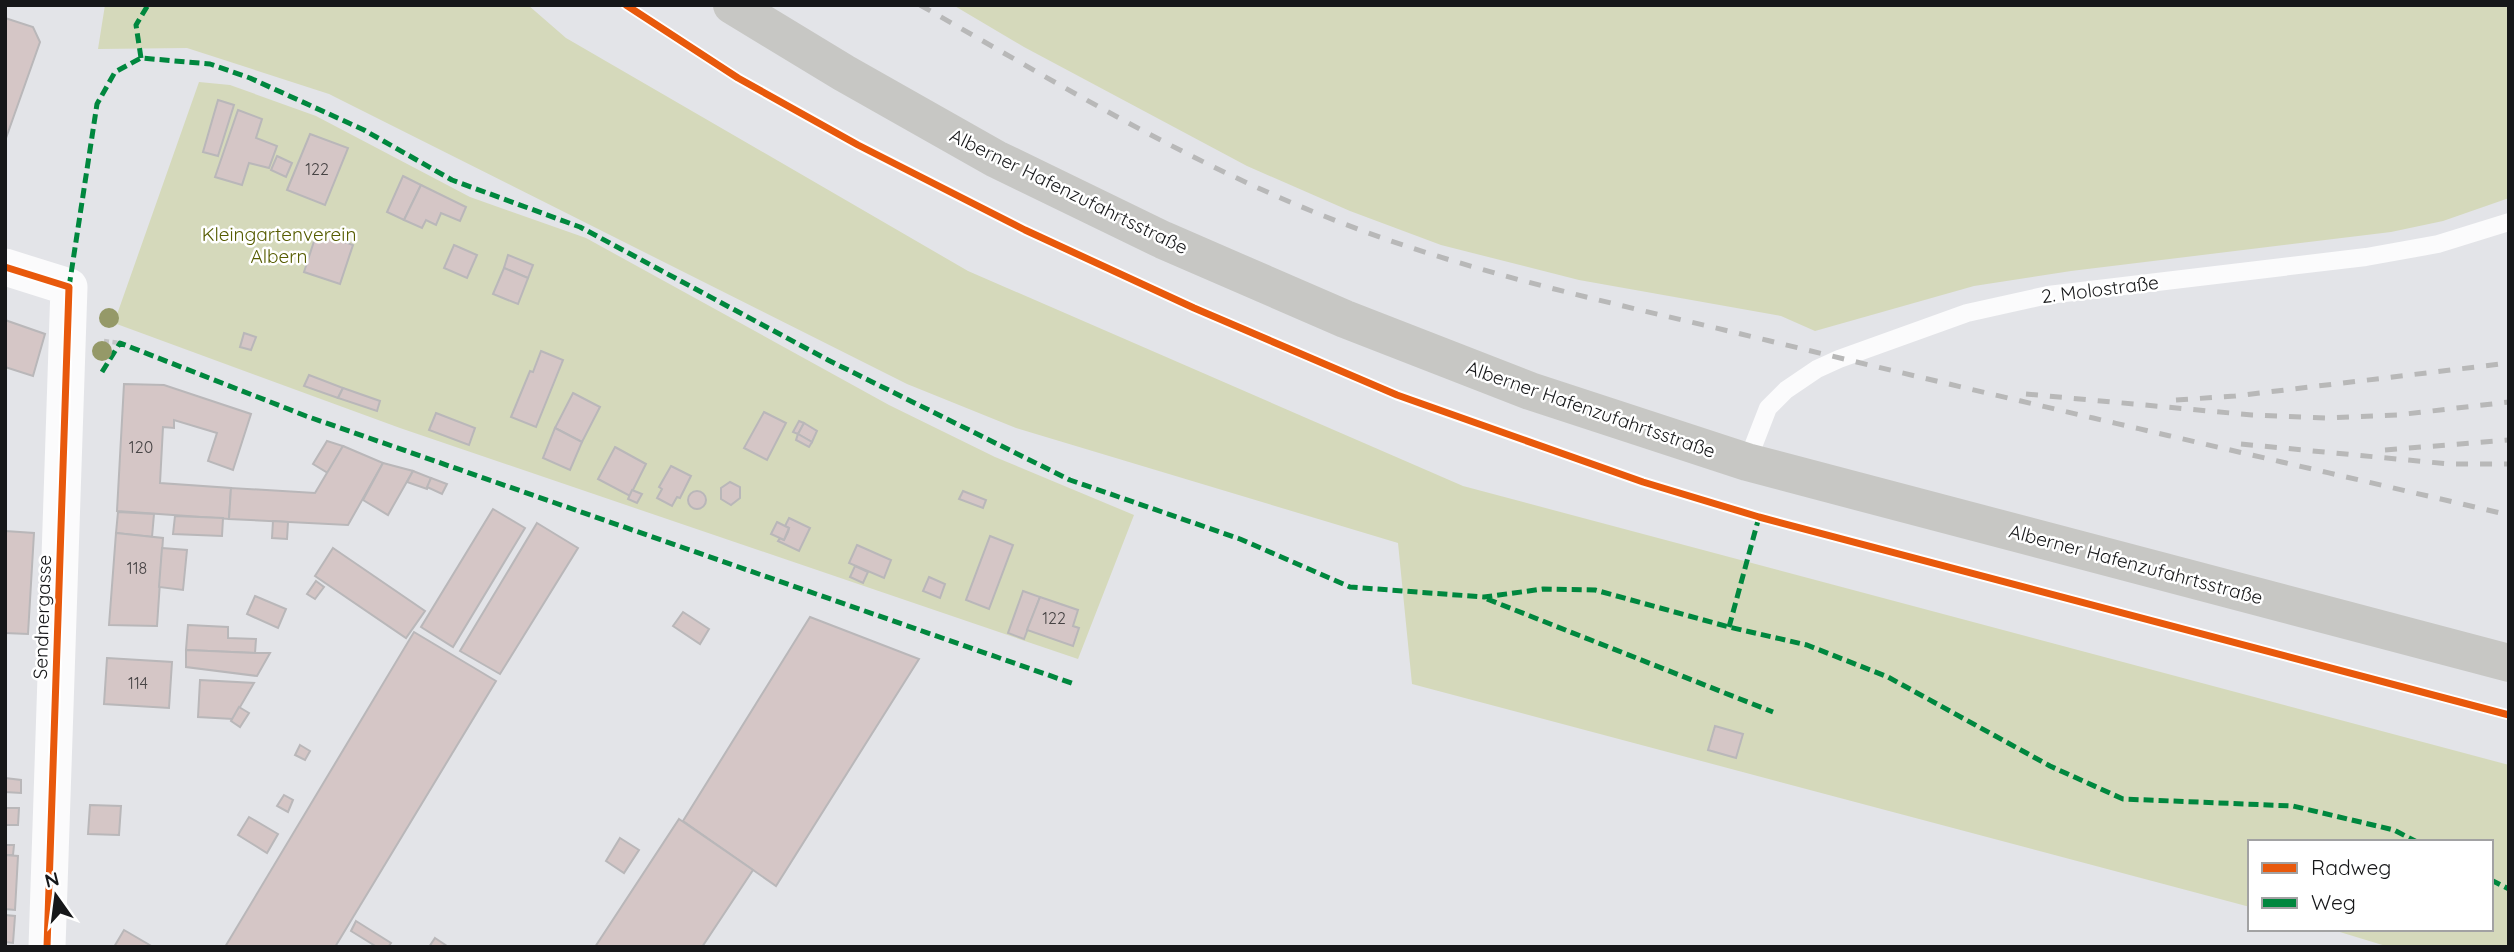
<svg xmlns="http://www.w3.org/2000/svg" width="2514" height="952" viewBox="0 0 2514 952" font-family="Quicksand,sans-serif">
  <rect width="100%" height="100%" fill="#e3e4e8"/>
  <g fill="#d5d9bb">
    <path d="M 105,5 L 528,5 L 566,38 L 968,271 L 1463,486 L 2509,765 L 2509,947 L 2389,947 L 2330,929 L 2491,929 L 2491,842 L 2250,842 L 2250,907 L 1412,684 L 1398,543 L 1016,428 L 907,384 L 329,94 L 187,48 L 98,49 Z"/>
    <path d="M 953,5 L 2509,5 L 2509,198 L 2443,221 L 2391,232 L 2071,271 L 1974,286 L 1815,331 L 1781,316 L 1579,280 L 1441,245 L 1350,211 L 1247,166 L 1024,47 Z"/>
    <path d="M 199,82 L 230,85 L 316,116 L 470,197 L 586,238 L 889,405 L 995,457 L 1134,515 L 1078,659 L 400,428 L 114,323 Z"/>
  </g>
  <g fill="#d5c6c6" stroke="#b9b7b9" stroke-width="2">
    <path d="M 5,18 L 33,27 L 40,42 L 5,141 Z"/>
    <path d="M 218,100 L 234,105 L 218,156 L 203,152 Z"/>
    <path d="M 238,110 L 262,119 L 256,138 L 277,146 L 269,168 L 249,163 L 242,185 L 215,177 Z"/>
    <path d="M 310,134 L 348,148 L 325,205 L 287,190 Z"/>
    <path d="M 277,156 L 292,163 L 286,177 L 271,170 Z"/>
    <path d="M 403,176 L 421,185 L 404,220 L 387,212 Z"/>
    <path d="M 421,185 L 466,207 L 460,221 L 441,213 L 436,225 L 426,220 L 422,228 L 404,220 Z"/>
    <path d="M 317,232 L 353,245 L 340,284 L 304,272 Z"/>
    <path d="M 454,245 L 477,255 L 467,278 L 444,268 Z"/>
    <path d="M 508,255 L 533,265 L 528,278 L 504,268 Z"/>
    <path d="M 504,268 L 528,278 L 518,304 L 493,294 Z"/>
    <path d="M 5,320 L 45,334 L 33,376 L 5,367 Z"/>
    <path d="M 244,333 L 256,337 L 251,350 L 240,347 Z"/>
    <path d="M 541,351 L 563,360 L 536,427 L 511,417 L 530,371 L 533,372 Z"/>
    <path d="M 309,375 L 343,388 L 338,398 L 304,386 Z"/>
    <path d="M 124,384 L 164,385 L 251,414 L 233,470 L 208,461 L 217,433 L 174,420 L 174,428 L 163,427 L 160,483 L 231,488 L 229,519 L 117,511 Z"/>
    <path d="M 343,388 L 380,401 L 377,411 L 338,398 Z"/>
    <path d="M 573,393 L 600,407 L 582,442 L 555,428 Z"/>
    <path d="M 764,412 L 786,423 L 767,460 L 744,448 Z"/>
    <path d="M 436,413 L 475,428 L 469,445 L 429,430 Z"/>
    <path d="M 799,421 L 804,423 L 798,434 L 793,432 Z"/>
    <path d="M 804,423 L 817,431 L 812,442 L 798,434 Z"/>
    <path d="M 555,428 L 582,442 L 570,470 L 543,458 Z"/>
    <path d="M 798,434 L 812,442 L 809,447 L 796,440 Z"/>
    <path d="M 327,441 L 343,446 L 328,473 L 313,464 Z"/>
    <path d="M 343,446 L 383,463 L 348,525 L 229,519 L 231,488 L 315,493 Z"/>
    <path d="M 615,447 L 646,464 L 630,496 L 598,479 Z"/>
    <path d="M 383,463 L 413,471 L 388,515 L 363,500 Z"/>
    <path d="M 671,466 L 691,476 L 680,498 L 677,497 L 672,506 L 657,498 L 662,489 L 659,487 Z"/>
    <path d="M 413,471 L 431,478 L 427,489 L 407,482 Z"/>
    <path d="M 431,478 L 447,484 L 442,494 L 427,487 Z"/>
    <path d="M 730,482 L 740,487 L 740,498 L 731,505 L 721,499 L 721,488 Z"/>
    <path d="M 632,490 L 642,494 L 637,503 L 628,499 Z"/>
    <circle cx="697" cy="500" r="9"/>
    <path d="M 963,491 L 986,500 L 983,508 L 959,499 Z"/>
    <path d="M 493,509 L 525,528 L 453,647 L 421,627 Z"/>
    <path d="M 118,512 L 154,514 L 152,537 L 116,533 Z"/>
    <path d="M 175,516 L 223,518 L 222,536 L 173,534 Z"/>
    <path d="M 789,518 L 810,528 L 799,551 L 778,541 L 780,538 L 784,540 L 788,532 L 789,528 L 785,526 Z"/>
    <path d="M 273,521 L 288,522 L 287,539 L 272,538 Z"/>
    <path d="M 777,522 L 789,528 L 784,540 L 771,534 Z"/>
    <path d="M 537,523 L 578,548 L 500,674 L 460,651 Z"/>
    <path d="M 5,531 L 34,533 L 28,634 L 5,633 Z"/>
    <path d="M 116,533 L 163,538 L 157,626 L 109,625 Z"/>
    <path d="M 990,536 L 1013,545 L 989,609 L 966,600 Z"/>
    <path d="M 857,545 L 891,560 L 884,578 L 849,563 Z"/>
    <path d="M 162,548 L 187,550 L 183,590 L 159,587 Z"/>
    <path d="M 333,548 L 425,611 L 406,638 L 315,576 Z"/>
    <path d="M 855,566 L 868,572 L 863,583 L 850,577 Z"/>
    <path d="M 929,577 L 945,584 L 940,598 L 923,591 Z"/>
    <path d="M 316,581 L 324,587 L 315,599 L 307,594 Z"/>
    <path d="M 1023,591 L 1040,597 L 1024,639 L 1008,633 Z"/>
    <path d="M 255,596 L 286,609 L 278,628 L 247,614 Z"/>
    <path d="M 1040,597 L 1078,610 L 1073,626 L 1079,628 L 1073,646 L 1027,630 Z"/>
    <path d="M 683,612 L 709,629 L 700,644 L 673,626 Z"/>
    <path d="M 810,617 L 919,659 L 776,886 L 683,821 Z"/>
    <path d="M 188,625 L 228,627 L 228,638 L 256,639 L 255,653 L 186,650 Z"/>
    <path d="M 414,632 L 496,681 L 335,947 L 225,947 Z"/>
    <path d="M 186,650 L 255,653 L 270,653 L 257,676 L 186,667 Z"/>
    <path d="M 107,658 L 172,662 L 169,708 L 104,704 Z"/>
    <path d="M 200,680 L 254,683 L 233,719 L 198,717 Z"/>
    <path d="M 239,707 L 249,713 L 240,727 L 231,721 Z"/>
    <path d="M 1715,726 L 1743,734 L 1736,758 L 1708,750 Z"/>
    <path d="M 300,745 L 310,751 L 305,760 L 295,755 Z"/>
    <path d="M 5,778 L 21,780 L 21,793 L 5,792 Z"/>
    <path d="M 284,795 L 293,800 L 288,812 L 277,806 Z"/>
    <path d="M 90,805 L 121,806 L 119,835 L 88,834 Z"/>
    <path d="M 5,808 L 19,808 L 18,825 L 5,825 Z"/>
    <path d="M 249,817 L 278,834 L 267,853 L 238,835 Z"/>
    <path d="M 679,819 L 753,870 L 702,947 L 595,947 Z"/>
    <path d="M 620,838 L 639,850 L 624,873 L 606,861 Z"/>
    <path d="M 5,845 L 14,845 L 13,855 L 5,855 Z"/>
    <path d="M 5,855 L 18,856 L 15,910 L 5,909 Z"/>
    <path d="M 5,915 L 15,916 L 13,943 L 5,942 Z"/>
    <path d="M 356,921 L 391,943 L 388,947 L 377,947 L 351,931 Z"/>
    <path d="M 124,930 L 153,947 L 114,947 Z"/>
    <path d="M 435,938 L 447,946 L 448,947 L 429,947 Z"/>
  </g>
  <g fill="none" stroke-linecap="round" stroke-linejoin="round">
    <path stroke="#c4c4c6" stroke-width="4.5" stroke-dasharray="5 3.5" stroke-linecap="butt" d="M 104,341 L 120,343"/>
    <path stroke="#fbfbfc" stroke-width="18" d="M 1747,462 L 1768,408 L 1786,390 L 1817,369 L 1839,359 L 1967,313 L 2048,295 L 2366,257 L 2438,244 L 2509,222"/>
    <path stroke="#fbfbfc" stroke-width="37" d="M 5,267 L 69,287 L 47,947"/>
    <path stroke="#c7c7c4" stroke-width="38" d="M 732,5 L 844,73 L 996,159 L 1163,240 L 1345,319 L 1530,391 L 1747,462 L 2509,663"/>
    <g stroke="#b8b8b8" stroke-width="5" stroke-dasharray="12 12" stroke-linecap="butt">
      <path d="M 920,5 C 1052,80 1183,160 1324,216 C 1468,274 1619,304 1770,341 C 2016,401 2262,457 2509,515"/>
      <path d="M 2026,394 L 2252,415 L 2328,418 L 2397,415 L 2509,402"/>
      <path d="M 2176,400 L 2235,396 L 2509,363"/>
      <path d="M 2241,444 L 2449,464 L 2509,464"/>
      <path d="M 2385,450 L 2509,440"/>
    </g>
    <g stroke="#00873e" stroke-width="5" stroke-dasharray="10 5" stroke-linecap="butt">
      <path d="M 141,58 L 136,25 L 148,5"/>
      <path d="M 69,287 L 97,104 L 115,72 L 141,58 L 210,64 L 250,78 L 364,130 L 452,180 L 580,227 L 828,360 L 1070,480 L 1240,539 L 1350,587 L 1484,597 L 1543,589 L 1595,590 L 1729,627 L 1807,645 L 1888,677 L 2050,766 L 2123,799 L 2293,806 L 2394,830 L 2417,842"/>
      <path d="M 102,372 L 120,343 L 306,416 L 1074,684"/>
      <path d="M 1487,599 L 1773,712"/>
      <path d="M 1729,627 L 1759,517"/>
      <path d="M 2491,880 L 2509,889"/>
    </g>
    <defs>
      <g id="cycleway">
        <path d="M 626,5 L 738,78 L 858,145 L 1025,230 L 1194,308 L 1397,395 L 1643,482 L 1759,517 L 2509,715"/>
        <path d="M 5,267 L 69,287 L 47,947"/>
      </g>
    </defs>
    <use href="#cycleway" stroke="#fff" stroke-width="11"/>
    <use href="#cycleway" stroke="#e8590c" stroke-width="7"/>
  </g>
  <g fill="#959968">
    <circle cx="109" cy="318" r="10"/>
    <circle cx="102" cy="351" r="10"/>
  </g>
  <g text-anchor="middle" stroke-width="5" stroke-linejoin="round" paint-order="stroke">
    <g font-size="16" fill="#464344">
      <text x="317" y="175">122</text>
      <text x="141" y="453">120</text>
      <text x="137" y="574">118</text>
      <text x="1054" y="624">122</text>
      <text x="138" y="689">114</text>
    </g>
    <g font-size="19" fill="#161719" stroke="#fff">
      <text transform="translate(1069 191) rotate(26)" y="7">Alberner Hafenzufahrtsstraße</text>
      <text transform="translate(2100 289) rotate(-7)" y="7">2. Molostraße</text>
      <text transform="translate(1591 409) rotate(19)" y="7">Alberner Hafenzufahrtsstraße</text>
      <text transform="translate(2136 564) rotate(15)" y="7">Alberner Hafenzufahrtsstraße</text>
      <text transform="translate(42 617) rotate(-88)" y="7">Sendnergasse</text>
    </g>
    <g font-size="19" fill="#565c00" stroke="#fff">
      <text x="279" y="241">Kleingartenverein<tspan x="279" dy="22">Albern</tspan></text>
    </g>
  </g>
  <rect width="2514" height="952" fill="none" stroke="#161719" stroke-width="14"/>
  <rect x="2248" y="840" width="245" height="91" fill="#ffffff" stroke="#a2a2a3" stroke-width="2"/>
  <rect x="2262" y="863" width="35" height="10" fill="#e8590c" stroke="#a2a2a3" stroke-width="2"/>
  <text x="2311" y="875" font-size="21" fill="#161719">Radweg</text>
  <rect x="2262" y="898" width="35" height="10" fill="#00873e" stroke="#a2a2a3" stroke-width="2"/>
  <text x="2311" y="910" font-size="21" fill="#161719">Weg</text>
  <g transform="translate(56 896) rotate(346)" stroke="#ffffff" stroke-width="5" paint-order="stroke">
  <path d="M0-5L12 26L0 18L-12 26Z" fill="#161719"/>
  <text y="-10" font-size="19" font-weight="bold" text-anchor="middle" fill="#161719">N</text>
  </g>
</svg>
